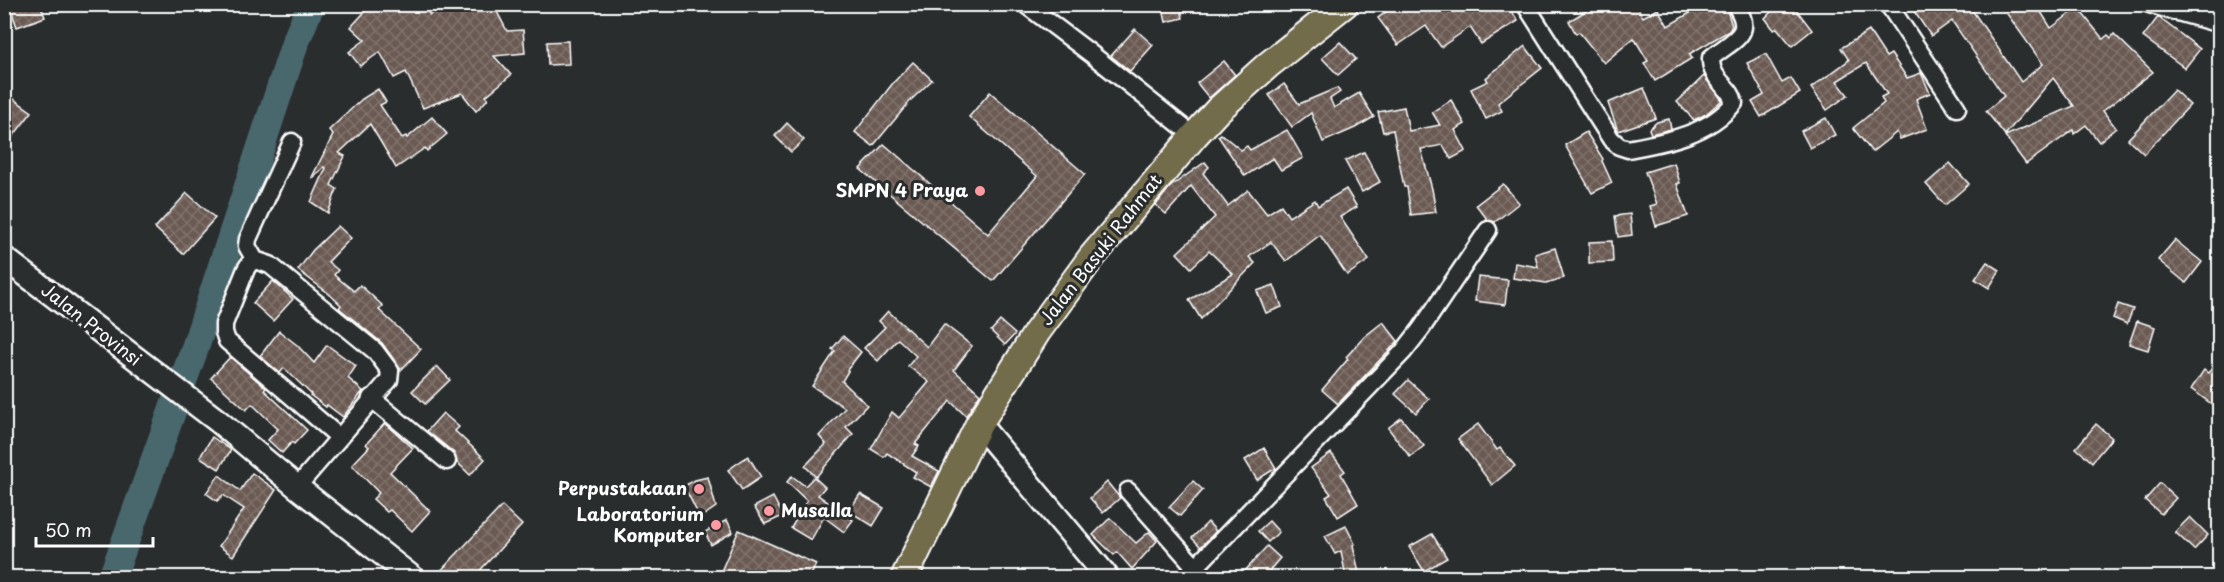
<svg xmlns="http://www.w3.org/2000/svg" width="2224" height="582" viewBox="0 0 2224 582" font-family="'Playpen Sans',sans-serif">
  <defs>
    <pattern id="building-cross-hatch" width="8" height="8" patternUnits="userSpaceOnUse" patternTransform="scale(1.5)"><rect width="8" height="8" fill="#6a5a52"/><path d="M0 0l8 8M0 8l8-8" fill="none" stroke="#80736c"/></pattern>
  </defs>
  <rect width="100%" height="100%" fill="#2a2d2e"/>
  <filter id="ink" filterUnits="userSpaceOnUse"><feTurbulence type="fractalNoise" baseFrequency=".0167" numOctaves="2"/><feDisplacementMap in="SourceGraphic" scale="12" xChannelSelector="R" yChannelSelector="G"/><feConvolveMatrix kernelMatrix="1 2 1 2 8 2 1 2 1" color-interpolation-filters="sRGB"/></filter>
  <g filter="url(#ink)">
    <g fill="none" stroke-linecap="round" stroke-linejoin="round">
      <path stroke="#4a676e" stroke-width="28" d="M 112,578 L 196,345 L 294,46 L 311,4"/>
    </g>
    <g fill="url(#building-cross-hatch)" stroke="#fff" stroke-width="1.5">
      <path d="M 9,4 L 40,4 L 45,17 L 17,27 Z"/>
      <path d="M 372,4 L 422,5 L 430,15 L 439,4 L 493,4 L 507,31 L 523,30 L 525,53 L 494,56 L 511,75 L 486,96 L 488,99 L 476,111 L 462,93 L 423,108 L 406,72 L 394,78 L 380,52 L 360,66 L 349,52 L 365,40 L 351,27 Z"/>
      <path d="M 1397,4 L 1507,4 L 1518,21 L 1481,44 L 1470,27 L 1441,47 L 1426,26 L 1398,45 L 1378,18 Z"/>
      <path d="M 1597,4 L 1636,4 L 1643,17 L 1658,9 L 1668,26 L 1705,4 L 1725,4 L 1732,26 L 1729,31 L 1689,54 L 1692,58 L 1655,81 L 1644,63 L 1648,61 L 1634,38 L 1604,63 L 1579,32 L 1576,34 L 1569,21 Z"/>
      <path d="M 1779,4 L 1792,4 L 1812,30 L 1792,46 L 1777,28 L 1774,30 L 1765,18 Z"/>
      <path d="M 1909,4 L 1968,4 L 2021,82 L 2043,64 L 2000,4 L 2036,4 L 2051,28 L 2078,8 L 2103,39 L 2108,35 L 2111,38 L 2114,34 L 2153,72 L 2103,111 L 2116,128 L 2099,142 L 2086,125 L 2074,134 L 2073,130 L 2026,164 L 2005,136 L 2074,106 L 2053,78 L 2005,135 L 1986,111 L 2004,96 L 1952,21 L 1931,36 Z"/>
      <path d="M 1180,5 L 1183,18 L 1166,22 L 1163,9 Z"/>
      <path d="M 2158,17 L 2200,49 L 2185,68 L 2143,37 Z"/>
      <path d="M 1135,29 L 1153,45 L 1130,71 L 1111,56 Z"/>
      <path d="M 1869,31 L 1886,57 L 1891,54 L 1907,78 L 1921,73 L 1930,93 L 1916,99 L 1927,129 L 1900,139 L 1897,132 L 1872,152 L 1853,128 L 1884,103 L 1881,97 L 1887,94 L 1866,63 L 1837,81 L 1848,95 L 1827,110 L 1811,88 L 1849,60 L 1841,48 Z"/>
      <path d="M 568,41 L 569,64 L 548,65 L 547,42 Z"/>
      <path d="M 1340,42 L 1356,59 L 1338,75 L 1322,58 Z"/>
      <path d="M 1525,46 L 1542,68 L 1498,103 L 1502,111 L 1486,119 L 1471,89 L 1488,81 L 1486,78 Z"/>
      <path d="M 1766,54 L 1782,83 L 1791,78 L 1800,93 L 1761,117 L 1752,102 L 1764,95 L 1747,63 Z"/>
      <path d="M 1224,61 L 1235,75 L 1209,98 L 1197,83 Z"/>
      <path d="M 913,62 L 932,80 L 911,100 L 873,146 L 855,132 L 893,83 Z"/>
      <path d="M 1704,76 L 1722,100 L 1706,114 L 1694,120 L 1677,102 Z"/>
      <path d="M 1284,84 L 1299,104 L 1337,88 L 1340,92 L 1330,99 L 1334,108 L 1359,93 L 1374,117 L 1355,128 L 1323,142 L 1311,113 L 1292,127 L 1269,95 Z"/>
      <path d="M 1644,88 L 1656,118 L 1618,131 L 1608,103 Z"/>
      <path d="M 378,89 L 386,102 L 380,105 L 402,138 L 406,136 L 407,138 L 432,117 L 447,134 L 427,151 L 425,148 L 396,168 L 370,124 L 339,153 L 345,156 L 331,185 L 337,189 L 328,213 L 311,202 L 326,168 L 324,167 L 313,178 L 312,177 L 333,135 L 329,130 L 362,99 Z"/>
      <path d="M 2174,90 L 2190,105 L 2144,154 L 2128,139 Z"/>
      <path d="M 4,92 L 32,112 L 4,148 Z"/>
      <path d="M 990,92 L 1085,174 L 993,281 L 860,169 L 884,144 L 988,234 L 1037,176 L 969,117 Z"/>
      <path d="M 1451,100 L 1465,124 L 1455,130 L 1466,151 L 1451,159 L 1443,145 L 1421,149 L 1432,189 L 1436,212 L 1411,215 L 1407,187 L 1404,187 L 1393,130 L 1383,132 L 1378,112 L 1404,107 L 1409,131 L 1440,125 L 1432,112 Z"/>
      <path d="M 1826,118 L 1835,135 L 1810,148 L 1801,131 Z"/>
      <path d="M 1669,119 L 1671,129 L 1651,134 L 1649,129 L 1657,122 Z"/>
      <path d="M 787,123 L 804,140 L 791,152 L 775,136 Z"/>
      <path d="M 1287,130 L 1303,158 L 1281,170 L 1273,158 L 1245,176 L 1218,136 L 1221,134 L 1241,150 L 1247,146 L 1250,150 Z"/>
      <path d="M 1586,132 L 1603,159 L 1602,161 L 1612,183 L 1592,193 L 1565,145 Z"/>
      <path d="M 1364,152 L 1380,182 L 1362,192 L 1345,161 Z"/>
      <path d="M 1205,162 L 1209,167 L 1203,173 L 1228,206 L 1248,190 L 1267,214 L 1281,205 L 1289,217 L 1315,200 L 1318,206 L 1346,189 L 1357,207 L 1340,217 L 1369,260 L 1347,275 L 1320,235 L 1286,261 L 1271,242 L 1249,257 L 1255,263 L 1201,319 L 1189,300 L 1233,274 L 1209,251 L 1191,268 L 1177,253 L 1215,217 L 1191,186 L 1166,214 L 1156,205 L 1170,187 Z"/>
      <path d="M 1674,163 L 1680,183 L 1677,184 L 1688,216 L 1656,226 L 1650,206 L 1657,204 L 1645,172 Z"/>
      <path d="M 1950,163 L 1969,184 L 1945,205 L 1926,184 Z"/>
      <path d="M 1503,184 L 1519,203 L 1495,222 L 1488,220 L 1476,205 Z"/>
      <path d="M 187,193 L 215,218 L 183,254 L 155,228 Z"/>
      <path d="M 1630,214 L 1632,235 L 1618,237 L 1615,216 Z"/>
      <path d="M 338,226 L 351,238 L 328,262 L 338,270 L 334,275 L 354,291 L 360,285 L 383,306 L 379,310 L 421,349 L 401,370 L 382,343 L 339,308 L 341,305 L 328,293 L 298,270 L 313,250 Z"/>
      <path d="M 2175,240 L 2202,262 L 2186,283 L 2158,260 Z"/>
      <path d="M 1612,241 L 1613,262 L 1589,263 L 1589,242 Z"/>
      <path d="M 1555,248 L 1564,278 L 1546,283 L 1513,278 L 1515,263 L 1538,267 L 1535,254 Z"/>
      <path d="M 1987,262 L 2000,270 L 1989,288 L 1975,279 Z"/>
      <path d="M 1478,277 L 1508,280 L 1505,305 L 1475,301 Z"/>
      <path d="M 273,281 L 293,299 L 273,321 L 253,303 Z"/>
      <path d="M 1274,285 L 1282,307 L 1266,313 L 1257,291 Z"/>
      <path d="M 2118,304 L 2133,309 L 2127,324 L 2113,318 Z"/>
      <path d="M 888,311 L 927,347 L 944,324 L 972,346 L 954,370 L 980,394 L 966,416 L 950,401 L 915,444 L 919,446 L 912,456 L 939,471 L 931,487 L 913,477 L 916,472 L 887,453 L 884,457 L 871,449 L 892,412 L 899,418 L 929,382 L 908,366 L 916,356 L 898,339 L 878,361 L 864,348 L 885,327 L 879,321 Z"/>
      <path d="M 1000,321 L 1015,334 L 1005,345 L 991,331 Z"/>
      <path d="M 2137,321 L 2155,327 L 2148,350 L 2129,344 Z"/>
      <path d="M 1383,322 L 1398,341 L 1338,404 L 1322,390 L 1348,359 L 1346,357 L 1364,337 Z"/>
      <path d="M 279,331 L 297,345 L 314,363 L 327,345 L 356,366 L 348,378 L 363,391 L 343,417 L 327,405 L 326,407 L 310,395 L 311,394 L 284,368 L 280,373 L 260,356 Z"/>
      <path d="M 843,336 L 861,352 L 847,370 L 848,371 L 842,381 L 867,405 L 846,427 L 853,434 L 816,477 L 805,466 L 826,444 L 819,436 L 845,408 L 812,386 L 835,351 L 832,349 Z"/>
      <path d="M 230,357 L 266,388 L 264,390 L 307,430 L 294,444 L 292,442 L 282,453 L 268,440 L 278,429 L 252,404 L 246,410 L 211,378 Z"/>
      <path d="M 2220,359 L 2220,410 L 2191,389 L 2204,370 L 2208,373 Z"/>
      <path d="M 437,366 L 450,380 L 425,404 L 412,391 Z"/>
      <path d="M 1408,380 L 1429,399 L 1416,413 L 1395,394 Z"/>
      <path d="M 443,413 L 459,427 L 455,431 L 485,459 L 470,475 L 457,462 L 454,453 L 427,431 Z"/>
      <path d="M 1401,418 L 1424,446 L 1410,457 L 1388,428 Z"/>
      <path d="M 385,423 L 413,448 L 390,472 L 430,511 L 412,531 L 390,510 L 387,512 L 373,499 L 379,493 L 352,465 L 369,447 L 366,444 Z"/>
      <path d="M 1478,424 L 1497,450 L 1500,448 L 1515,466 L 1492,485 L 1458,439 Z"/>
      <path d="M 2096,424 L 2112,438 L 2092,462 L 2076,448 Z"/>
      <path d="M 212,437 L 231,450 L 219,469 L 200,457 Z"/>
      <path d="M 1264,448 L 1276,468 L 1257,480 L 1245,460 Z"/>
      <path d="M 1331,453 L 1345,471 L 1341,474 L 1358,504 L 1338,517 L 1326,497 L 1331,494 L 1311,468 Z"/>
      <path d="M 748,456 L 761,477 L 742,490 L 728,470 Z"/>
      <path d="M 252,473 L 276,490 L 233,556 L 219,546 L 244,509 L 223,495 L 217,501 L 206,493 L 219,475 L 240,491 Z"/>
      <path d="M 792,476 L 805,486 L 814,477 L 825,487 L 818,495 L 853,520 L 844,532 L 824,517 L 811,540 L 791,528 L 807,501 L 787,482 Z"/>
      <path d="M 708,477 L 716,507 L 700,518 L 684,486 L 695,480 Z"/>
      <path d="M 1193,481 L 1203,490 L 1180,516 L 1169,507 Z"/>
      <path d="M 1107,482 L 1120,498 L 1103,513 L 1090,498 Z"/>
      <path d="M 2160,483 L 2176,498 L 2161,514 L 2145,500 Z"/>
      <path d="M 860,494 L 884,508 L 873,526 L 849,511 Z"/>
      <path d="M 773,497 L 783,516 L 765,524 L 754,507 Z"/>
      <path d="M 502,506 L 522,525 L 473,578 L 434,578 Z"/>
      <path d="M 2190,517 L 2208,535 L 2194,550 L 2175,532 Z"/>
      <path d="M 1110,518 L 1136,543 L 1149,532 L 1157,541 L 1132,569 L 1117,552 L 1114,555 L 1093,535 Z"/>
      <path d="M 727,520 L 733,532 L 711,545 L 705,532 Z"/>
      <path d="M 1269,521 L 1279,532 L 1268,542 L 1258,531 Z"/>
      <path d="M 1208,522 L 1216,531 L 1201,547 L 1192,538 Z"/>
      <path d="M 1346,526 L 1355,544 L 1353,545 L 1360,578 L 1346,578 L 1341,551 L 1335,554 L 1325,536 Z"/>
      <path d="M 739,530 L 816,564 L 810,578 L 768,578 L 753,571 L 750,578 L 718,578 Z"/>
      <path d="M 1432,534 L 1447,558 L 1424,571 L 1409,547 Z"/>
      <path d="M 1267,546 L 1280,558 L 1263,578 L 1253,578 L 1245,571 Z"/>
    </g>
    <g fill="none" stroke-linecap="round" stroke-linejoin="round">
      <defs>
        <g id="minor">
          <path d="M 1025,4 L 1090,53 L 1194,136"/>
          <path d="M 1525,4 L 1611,139 L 1619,146 L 1628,149 C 1665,142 1708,135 1734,103 C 1732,86 1710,81 1711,58 C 1733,39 1756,35 1735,4"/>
          <path d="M 1888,4 L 1957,108"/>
          <path d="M 2149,4 L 2220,24"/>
          <path d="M 2211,20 L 2216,4"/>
          <path d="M 292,142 L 248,239 L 247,246 L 255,260 L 270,265 L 375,351 L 390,371 L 389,380 L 297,487"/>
          <path d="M 255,260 L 249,264 L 246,269 L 224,324 L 224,332 L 227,341 L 339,437"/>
          <path d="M 371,398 L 447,461"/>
          <path d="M 1128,491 L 1205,578"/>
          <path d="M 1185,578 L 1403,352 L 1421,329 L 1488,230"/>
        </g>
        <g id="secondary">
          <path d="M 4,258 L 218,421 L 297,487 L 413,578"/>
          <path d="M 979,424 L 1108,578"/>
        </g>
        <path id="primary" d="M 904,578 L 979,424 L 1037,332 L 1091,258 L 1194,136 L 1218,110 L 1268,65 L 1345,4"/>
      </defs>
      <use href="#minor" stroke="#fff" stroke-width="21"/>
      <use href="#secondary" stroke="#fff" stroke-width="27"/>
      <use href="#primary" stroke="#fff" stroke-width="30"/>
      <use href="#minor" stroke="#2a2d2e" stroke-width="16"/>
      <use href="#secondary" stroke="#2a2d2e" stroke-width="22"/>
      <use href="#primary" stroke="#726c4b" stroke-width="26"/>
    </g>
  </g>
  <g fill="#ff9aa2" stroke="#2a2d2e" stroke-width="2">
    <circle cx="980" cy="191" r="6"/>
    <circle cx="699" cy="489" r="6"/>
    <circle cx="769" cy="511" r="6"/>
    <circle cx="716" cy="525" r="6"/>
  </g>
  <g text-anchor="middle" stroke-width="6" stroke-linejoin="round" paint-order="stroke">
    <g font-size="18" font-weight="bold" fill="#fff" stroke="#2a2d2e" text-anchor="end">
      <text x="968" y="197">SMPN 4 Praya</text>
      <text x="687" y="495">Perpustakaan</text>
      <text x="781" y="517" text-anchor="start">Musalla</text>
      <text x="704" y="521">Laboratorium<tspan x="704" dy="21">Komputer</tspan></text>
    </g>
    <g font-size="18" fill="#fff" stroke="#2a2d2e">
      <text transform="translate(1101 250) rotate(-52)" y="6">Jalan Basuki Rahmat</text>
      <text transform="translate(91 325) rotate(38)" y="6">Jalan Provinsi</text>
    </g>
  </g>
  <rect width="2224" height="582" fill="none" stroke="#2a2d2e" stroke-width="24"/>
  <rect x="12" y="12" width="2200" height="558" fill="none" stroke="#fff" stroke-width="2" filter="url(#ink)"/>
  <path d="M36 537v9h117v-9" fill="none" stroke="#ffffff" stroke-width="3"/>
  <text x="45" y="537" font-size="18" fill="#ffffff" stroke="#2a2d2e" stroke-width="4.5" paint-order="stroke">50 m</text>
</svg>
